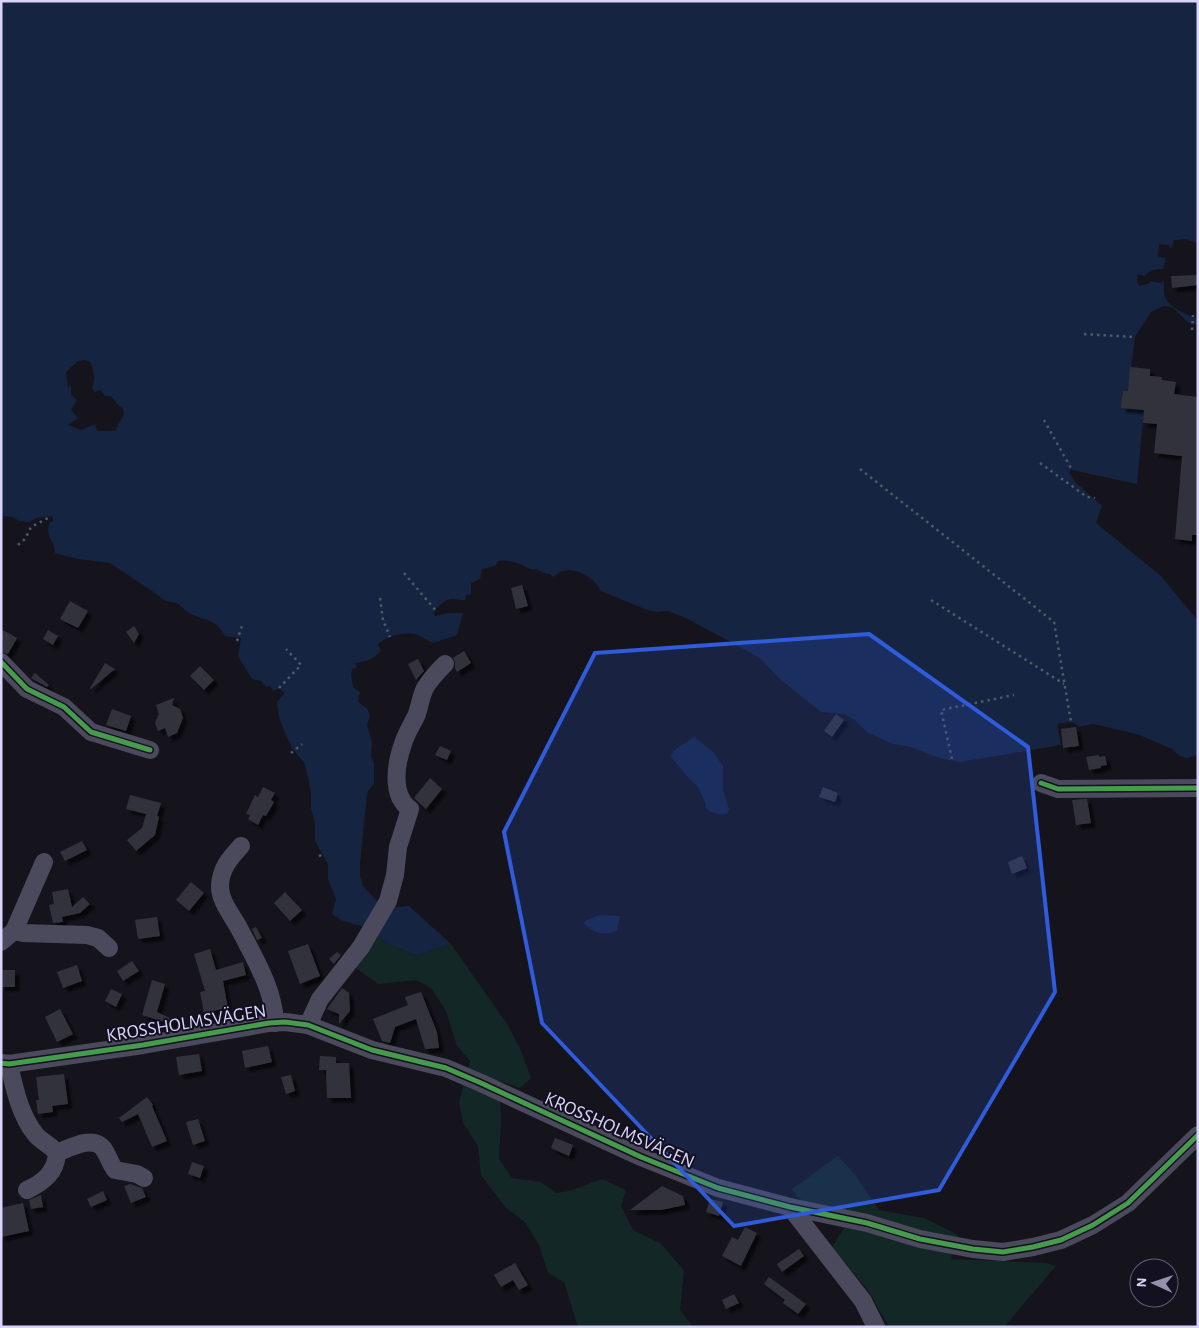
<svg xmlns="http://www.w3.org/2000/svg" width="1199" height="1328" viewBox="0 0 1199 1328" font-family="'Alegreya Sans',sans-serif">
  <defs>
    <filter id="shadow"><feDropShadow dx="4.5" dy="4.5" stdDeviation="1" flood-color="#0009"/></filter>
  </defs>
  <rect width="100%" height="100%" fill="#15141c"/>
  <g fill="#132727">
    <path d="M 378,936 L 388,944 L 417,956 L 451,944 L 507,1024 L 520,1048 L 531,1078 L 520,1088 L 500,1081 L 501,1125 L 499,1159 L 512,1178 L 541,1182 L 556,1193 L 570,1191 L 602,1179 L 626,1190 L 621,1206 L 633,1230 L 660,1243 L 684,1270 L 680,1310 L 693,1327 L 578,1327 L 564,1282 L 548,1273 L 539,1245 L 525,1222 L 506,1208 L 481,1175 L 478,1146 L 463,1123 L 459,1102 L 470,1061 L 457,1046 L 446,1011 L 431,988 L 416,980 L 378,984 L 353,966 Z"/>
    <path d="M 838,1156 L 856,1176 L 879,1210 L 924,1218 L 958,1235 L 951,1259 L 1046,1263 L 1056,1266 L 1004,1327 L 889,1327 L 868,1290 L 832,1247 L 844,1228 L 797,1197 L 792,1189 Z"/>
  </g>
  <g fill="#152541" fill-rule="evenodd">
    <path d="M 1,1 L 1198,1 L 1198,243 L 1185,239 L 1174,240 L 1171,249 L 1169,245 L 1159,244 L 1158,255 L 1159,257 L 1166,258 L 1163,269 L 1152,270 L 1144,276 L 1138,274 L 1137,283 L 1140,286 L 1150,283 L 1150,281 L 1160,283 L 1164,281 C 1164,286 1163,292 1165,297 C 1169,308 1188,315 1198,319 L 1198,325 L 1189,323 L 1172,307 L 1163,306 L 1151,312 L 1135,337 L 1128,391 L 1122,408 L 1144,410 L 1137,484 L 1072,470 L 1069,472 L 1075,482 L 1102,506 L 1096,523 L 1161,576 L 1198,621 L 1198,755 L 1187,758 L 1180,756 L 1172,749 L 1137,734 L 1093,724 L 1078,727 L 1076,724 L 1071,722 L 1057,724 L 1061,745 L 959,762 L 939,758 L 911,747 L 894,744 L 868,733 L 855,720 L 844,714 L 821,712 L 781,680 L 760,658 L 686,618 L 667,611 L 657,612 L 647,610 L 601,591 C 596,579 577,567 563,571 C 559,572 556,575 553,577 L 550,574 C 544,574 543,572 538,570 C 532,567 537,571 530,569 C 519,564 512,559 498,561 L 495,566 L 482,569 L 480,579 L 471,583 L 471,594 L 466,595 L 465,600 C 460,601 458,599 453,599 C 444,599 438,607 433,613 L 435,616 L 448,613 L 463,613 L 457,635 L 433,643 C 427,641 422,636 415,634 C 403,632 387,636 378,644 L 381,651 C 373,659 366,662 355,663 L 357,667 L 352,669 L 351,675 L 353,687 L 360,692 L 358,701 L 361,705 L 367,708 L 370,716 L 367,725 L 372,742 L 371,758 L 374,762 L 374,783 L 367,793 L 360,864 L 360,876 L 363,886 L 384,908 L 409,906 L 451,944 L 417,956 L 388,944 L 367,928 L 341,920 L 332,914 L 336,899 L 328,879 L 328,864 L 315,841 L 315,823 L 311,808 L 311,793 L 305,764 L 293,749 L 286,735 L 279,717 L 277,702 L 285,693 L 279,688 L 274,691 L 270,686 L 266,687 L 261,681 L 252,679 L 238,656 L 241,638 L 225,636 C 216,618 204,621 189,613 C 184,610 181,605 176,603 C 168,601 164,602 158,595 L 110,563 L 78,559 L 55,553 C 55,539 44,538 50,522 L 53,521 L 53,516 L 37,518 L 28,522 L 19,521 L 13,517 L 1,516 ZM 85,360 L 90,362 C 94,372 96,377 92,388 L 95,392 L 101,390 L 105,396 L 111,396 L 120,407 L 123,408 L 124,414 L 115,431 L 97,431 L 95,424 L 81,430 L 68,425 L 78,418 L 71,410 L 77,400 L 71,395 L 71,385 L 68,388 L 66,372 L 78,361 Z"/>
    <path d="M 694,737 L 713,752 L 723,766 L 723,791 L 729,809 L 727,814 C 718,815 711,813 705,807 L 706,805 L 699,788 L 686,775 L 671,757 L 673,751 Z"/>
    <path d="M 599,915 L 620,916 L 617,930 C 604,938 594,932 584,924 L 585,921 Z"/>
  </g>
  <g fill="#33323e" filter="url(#shadow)">
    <path d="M 1198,275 L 1198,285 L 1172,288 L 1171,276 Z"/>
    <path d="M 1130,367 L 1150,369 L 1150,376 L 1162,377 L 1162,380 L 1176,382 L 1174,394 L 1198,397 L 1198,535 L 1192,535 L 1192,541 L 1175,539 L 1182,456 L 1154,453 L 1157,424 L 1143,423 L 1144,410 L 1121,408 L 1123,391 L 1128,391 Z"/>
    <path d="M 522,585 L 528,606 L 516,609 L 511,588 Z"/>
    <path d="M 70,601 L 88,611 L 78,628 L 60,619 Z"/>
    <path d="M 134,626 L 139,634 L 134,643 L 126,632 Z"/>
    <path d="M 1,629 L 17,638 L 8,654 L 1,652 Z"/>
    <path d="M 48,630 L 58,636 L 53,645 L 43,639 Z"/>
    <path d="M 464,651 L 471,663 L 457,672 L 455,668 L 455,662 L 453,658 Z"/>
    <path d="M 418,659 L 424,671 L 416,680 L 408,664 Z"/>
    <path d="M 105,663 L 115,669 L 91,689 L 90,688 Z"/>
    <path d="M 200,666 L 214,680 L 204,690 L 190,676 Z"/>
    <path d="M 35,673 L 49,685 L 47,687 L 31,678 Z"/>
    <path d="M 174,698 L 172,705 L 180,709 L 183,718 L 177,733 L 168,737 L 165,728 L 158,731 L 155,723 L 159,714 L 156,705 Z"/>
    <path d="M 112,709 L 131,716 L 126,731 L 106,725 Z"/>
    <path d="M 836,714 L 844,720 L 832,737 L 824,731 Z"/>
    <path d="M 1076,727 L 1079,746 L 1063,748 L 1061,729 Z"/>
    <path d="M 440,746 L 451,751 L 447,760 L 435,755 Z"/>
    <path d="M 1099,755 L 1099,757 L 1105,756 L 1107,765 L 1101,766 L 1101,768 L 1089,770 L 1086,757 Z"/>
    <path d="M 430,778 L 442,789 L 426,809 L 414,798 Z"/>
    <path d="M 263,787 L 275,793 L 271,800 L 274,802 L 266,816 L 263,815 L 258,825 L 248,819 L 250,815 L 246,814 L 255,795 L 258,797 Z"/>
    <path d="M 823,787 L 838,793 L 835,802 L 819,797 Z"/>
    <path d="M 130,795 L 161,803 L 157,816 L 159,817 L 155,835 L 136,851 L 127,840 L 142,828 L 146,814 L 126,809 Z"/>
    <path d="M 1087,799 L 1091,823 L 1076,825 L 1072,800 Z"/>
    <path d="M 82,841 L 87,850 L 65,861 L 60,852 Z"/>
    <path d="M 1022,856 L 1027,868 L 1012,874 L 1008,862 Z"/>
    <path d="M 191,882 L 204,893 L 189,911 L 176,900 Z"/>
    <path d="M 68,889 L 72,907 L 83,897 L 90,904 L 80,913 L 62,917 L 63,922 L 53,923 L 49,905 L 54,904 L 52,892 Z"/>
    <path d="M 285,892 L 302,910 L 290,921 L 274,903 Z"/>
    <path d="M 157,917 L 160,936 L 138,939 L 135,920 Z"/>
    <path d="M 256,927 L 262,938 L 257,940 L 252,929 Z"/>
    <path d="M 308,944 L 320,976 L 300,984 L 288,951 Z"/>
    <path d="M 210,949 L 216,970 L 243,962 L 246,975 L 223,981 L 228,1008 L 204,1013 L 200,992 L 205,991 L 194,954 Z"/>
    <path d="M 337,952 L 341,955 L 334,964 L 329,959 Z"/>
    <path d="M 132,961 L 139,971 L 123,981 L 117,971 Z"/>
    <path d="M 77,965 L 82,981 L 63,988 L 57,972 Z"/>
    <rect x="1" y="970" width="14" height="17"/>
    <path d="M 152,980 L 165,984 L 157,1012 L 172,1019 L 170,1024 L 142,1015 Z"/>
    <path d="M 342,988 L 349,993 L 350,1011 L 339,1024 L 339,1014 L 327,1009 Z"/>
    <path d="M 111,989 L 122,994 L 116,1007 L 105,1001 Z"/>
    <path d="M 421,992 L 437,1032 L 439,1048 L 425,1049 L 416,1019 L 395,1027 L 390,1043 L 382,1041 L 373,1019 L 408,1005 L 405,997 Z"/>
    <path d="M 60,1009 L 73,1034 L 57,1042 L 45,1017 Z"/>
    <path d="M 268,1046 L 272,1062 L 245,1068 L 242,1051 Z"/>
    <path d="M 199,1054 L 202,1071 L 179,1075 L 176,1057 Z"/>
    <path d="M 320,1056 L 336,1057 L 336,1063 L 349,1063 L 351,1098 L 327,1098 L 326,1070 L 319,1070 Z"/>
    <path d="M 64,1074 L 68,1104 L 52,1106 L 53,1112 L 38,1114 L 36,1100 L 39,1100 L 36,1077 Z"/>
    <path d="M 291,1075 L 295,1091 L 286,1094 L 281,1077 Z"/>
    <path d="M 147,1097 L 153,1105 L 152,1106 L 167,1141 L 152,1147 L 138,1114 L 122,1122 L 119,1118 Z"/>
    <path d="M 198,1119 L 205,1141 L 193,1145 L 186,1122 Z"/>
    <path d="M 555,1138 L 573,1145 L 569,1156 L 551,1148 Z"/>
    <path d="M 192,1162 L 204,1166 L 200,1178 L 188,1174 Z"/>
    <path d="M 130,1184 L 142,1188 L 146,1197 L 131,1203 L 124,1186 Z"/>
    <path d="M 662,1186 L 683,1196 L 685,1205 L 661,1210 L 630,1210 Z"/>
    <path d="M 103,1191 L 107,1200 L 91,1207 L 87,1199 Z"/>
    <path d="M 41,1195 L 43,1207 L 31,1209 L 29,1200 Z"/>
    <path d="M 710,1199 L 723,1202 L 719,1216 L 706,1212 Z"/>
    <path d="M 23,1203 L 29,1231 L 1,1237 L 1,1208 Z"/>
    <path d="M 745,1227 L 757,1233 L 741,1266 L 722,1256 L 732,1237 L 738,1240 Z"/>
    <path d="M 799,1249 L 804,1256 L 782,1272 L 777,1264 Z"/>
    <path d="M 515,1263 L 528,1285 L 519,1290 L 513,1280 L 501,1287 L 494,1275 Z"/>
    <path d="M 769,1277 L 806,1304 L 798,1314 L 783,1303 L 785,1300 L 764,1284 Z"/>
    <path d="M 734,1294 L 739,1303 L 726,1309 L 722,1300 Z"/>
  </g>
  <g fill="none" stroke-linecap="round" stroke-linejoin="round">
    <g stroke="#4e5a65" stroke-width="2.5" stroke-dasharray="2.5 4" stroke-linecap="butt">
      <path d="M 1192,330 L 1193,315"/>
      <path d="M 1084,334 L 1135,337"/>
      <path d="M 1044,420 L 1072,470"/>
      <path d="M 1040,463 L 1087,497 L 1095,498"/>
      <path d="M 860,469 L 1054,622 L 1071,722"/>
      <path d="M 18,545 L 25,539 L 31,527 L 50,517"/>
      <path d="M 404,573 L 437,612"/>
      <path d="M 380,598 L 383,620 L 390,637"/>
      <path d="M 931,600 L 1064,684"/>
      <path d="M 237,641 L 242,626"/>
      <path d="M 279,688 L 301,665 L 286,649"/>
      <path d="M 291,753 L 302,744"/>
      <path d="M 952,759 L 941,710 L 1014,695"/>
      <path d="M 319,856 L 324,854"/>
    </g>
    <g stroke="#4b4a5c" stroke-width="18">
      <path d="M 1,662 L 27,689 L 64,707 L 91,732 L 150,750"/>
      <path d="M 1041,783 L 1058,789 L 1198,788"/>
      <path d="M 241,846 C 230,858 221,868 220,885 C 219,901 233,916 240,930 C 255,959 274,990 275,1023"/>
      <path d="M 14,931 L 23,933 L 87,935 L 98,938 L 109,948"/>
      <path d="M 1,942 L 14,931 L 44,862"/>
      <path d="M 308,1025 L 320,999 L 361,947 L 388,901 L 395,875 L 398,847 L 410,809 C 390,795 396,762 404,741 C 407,732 413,723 417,714 C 420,705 421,696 425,688 C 430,679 438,671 445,664"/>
      <path d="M 1,1063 L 9,1064 L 143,1045 L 269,1023 L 285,1022 L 308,1025 L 372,1050 L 446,1068 L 481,1083 L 641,1157 L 718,1188 L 790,1207 L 867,1223 L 920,1239 L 973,1249 L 1003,1252 L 1033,1247 L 1061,1240 L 1093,1225 L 1128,1203 L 1198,1135"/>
      <path d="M 9,1064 C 14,1087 20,1116 36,1135 C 42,1142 51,1145 57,1153 C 56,1172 44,1182 27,1190"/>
      <path d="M 57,1153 C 70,1148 92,1135 103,1148 C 108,1155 110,1163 115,1170 L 137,1174 L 144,1178"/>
      <path d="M 790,1207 L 863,1301 L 876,1327"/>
    </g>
    <defs>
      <g id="cycleway">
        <path d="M 1,662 L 27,689 L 64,707 L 91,732 L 150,750"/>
        <path d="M 1041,783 L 1058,789 L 1198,788"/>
        <path d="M 1,1063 L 9,1064 L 143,1045 L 269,1023 L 285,1022 L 308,1025 L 372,1050 L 446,1068 L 481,1083 L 641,1157 L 718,1188 L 790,1207 L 867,1223 L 920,1239 L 973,1249 L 1003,1252 L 1033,1247 L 1061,1240 L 1093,1225 L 1128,1203 L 1198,1135"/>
      </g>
    </defs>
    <use href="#cycleway" stroke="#131020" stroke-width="8"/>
    <use href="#cycleway" stroke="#469c4c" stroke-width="5"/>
  </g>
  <path fill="#305bdb" fill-opacity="0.2" stroke="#305bdb" stroke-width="4" stroke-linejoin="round" d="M 869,634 L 1028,747 L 1055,992 L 939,1190 L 734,1226 L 542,1023 L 504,832 L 595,653 Z"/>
  <g text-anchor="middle" stroke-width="4" stroke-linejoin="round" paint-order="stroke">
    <g font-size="19" fill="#d9d4fa" stroke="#131020">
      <text transform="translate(186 1022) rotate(-9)" y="7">KROSSHOLMSVÄGEN</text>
      <text transform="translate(620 1129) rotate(24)" y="7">KROSSHOLMSVÄGEN</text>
    </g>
  </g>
  <rect width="1199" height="1328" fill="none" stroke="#d9d4fa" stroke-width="5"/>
  <g transform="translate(1154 1283) rotate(273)"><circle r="24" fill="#131020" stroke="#625e77"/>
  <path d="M0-4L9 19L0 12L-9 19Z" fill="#9491ac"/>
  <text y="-8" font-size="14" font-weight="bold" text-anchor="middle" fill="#d9d4fa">N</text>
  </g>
</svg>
